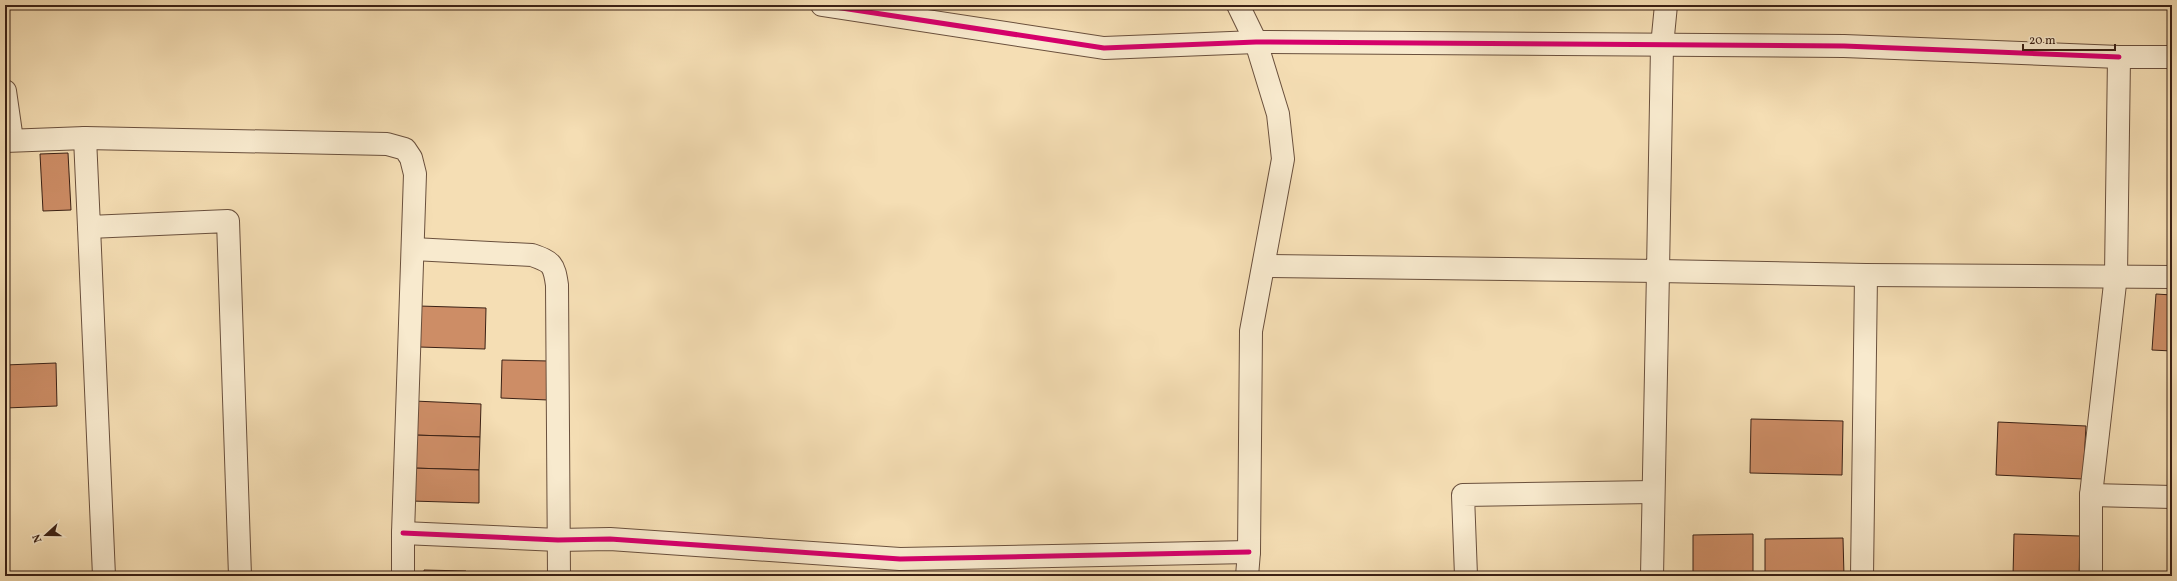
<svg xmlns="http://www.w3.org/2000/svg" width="2177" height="581" viewBox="0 0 2177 581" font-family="Vollkorn,serif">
  <rect width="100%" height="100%" fill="#f5deb4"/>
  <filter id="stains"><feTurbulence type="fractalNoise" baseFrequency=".005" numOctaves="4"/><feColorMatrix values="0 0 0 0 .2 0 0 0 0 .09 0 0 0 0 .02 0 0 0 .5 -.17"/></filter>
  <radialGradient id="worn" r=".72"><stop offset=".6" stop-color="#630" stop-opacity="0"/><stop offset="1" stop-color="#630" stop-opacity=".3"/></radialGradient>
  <g fill="#cd8d66" stroke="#3b2115">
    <path d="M 2172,131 L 2172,168 L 2170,168 Z"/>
    <path d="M 68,153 L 71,210 L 43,211 L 40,154 Z"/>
    <path d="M 2171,178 L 2172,178 L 2172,242 L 2168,242 Z"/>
    <path d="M 2156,294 L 2172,295 L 2172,351 L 2152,350 Z"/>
    <path d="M 419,306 L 486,308 L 485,349 L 419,347 Z"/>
    <path d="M 502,360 L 549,361 L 548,400 L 501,398 Z"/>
    <path d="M 56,363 L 57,406 L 5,408 L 5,365 Z"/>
    <path d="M 414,401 L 481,404 L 480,437 L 413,435 Z"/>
    <path d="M 1751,419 L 1843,421 L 1842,475 L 1750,473 Z"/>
    <path d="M 1998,422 L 2086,426 L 2083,479 L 1996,475 Z"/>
    <path d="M 413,435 L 480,437 L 479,470 L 412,468 Z"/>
    <path d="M 412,468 L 479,470 L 479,503 L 411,501 Z"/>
    <path d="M 1753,534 L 1753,576 L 1693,576 L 1693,535 Z"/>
    <path d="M 2014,534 L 2080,536 L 2079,576 L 2013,576 Z"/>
    <path d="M 1843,538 L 1844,576 L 1765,576 L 1765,539 Z"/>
    <path d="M 424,570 L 466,571 L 466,576 L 424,576 Z"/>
  </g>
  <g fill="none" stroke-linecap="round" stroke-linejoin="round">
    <defs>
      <g id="minor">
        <path d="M 822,5 L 1104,48 L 1256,42 L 1844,46 L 2119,57"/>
        <path d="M 1238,5 L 1256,42 L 1278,114 L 1283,159 L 1251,331 L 1249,552 L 1247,576"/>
        <path d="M 5,91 L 12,140"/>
        <path d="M 85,138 L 89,227 L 228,221 L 240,576"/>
        <path d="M 5,141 L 85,138 L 387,144 L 405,149 L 411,158 L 415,174 L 403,533 L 403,576"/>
        <path d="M 89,227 L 104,576"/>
        <path d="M 413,249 L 532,255 C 552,262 554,264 557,285 L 559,576"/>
        <path d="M 1264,266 L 1658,271 L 1662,46 L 1666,5"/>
        <path d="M 2091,495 L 2172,497"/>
        <path d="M 403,533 L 558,540 L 610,539 L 900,559 L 1249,552"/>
        <path d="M 1466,576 L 1463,495 L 1653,492"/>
        <path d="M 1652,576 L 1658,271 L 1866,275 L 2172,277"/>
        <path d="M 1862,576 L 1866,275"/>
        <path d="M 2091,576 L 2091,495 L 2116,275 L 2119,57 L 2172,57"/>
      </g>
    </defs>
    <use href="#minor" stroke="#6a503d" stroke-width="24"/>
    <use href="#minor" stroke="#f8eace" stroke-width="22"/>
    <defs>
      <g id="cycleway">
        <path d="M 822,5 L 1104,48 L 1256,42 L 1844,46 L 2119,57"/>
        <path d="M 403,533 L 558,540 L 610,539 L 900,559 L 1249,552"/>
      </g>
    </defs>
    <use href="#cycleway" stroke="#f8eace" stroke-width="8"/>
    <use href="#cycleway" stroke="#d6006c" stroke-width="5"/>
  </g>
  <rect width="2177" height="581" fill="none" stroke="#f5deb4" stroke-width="20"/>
  <rect x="6" y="6" width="2165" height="569" fill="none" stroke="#3b2115" stroke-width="2"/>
  <rect x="10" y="10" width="2157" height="561" fill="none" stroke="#3b2115"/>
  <g transform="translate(46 535) rotate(249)" stroke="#f8eace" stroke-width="3" paint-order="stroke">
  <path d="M0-3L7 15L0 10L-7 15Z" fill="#3b2115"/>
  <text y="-6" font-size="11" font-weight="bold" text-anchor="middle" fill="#3b2115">N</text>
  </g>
  <path d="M2023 44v6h92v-6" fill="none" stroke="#3b2115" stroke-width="2"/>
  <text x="2029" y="44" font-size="12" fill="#3b2115" stroke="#f8eace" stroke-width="3" paint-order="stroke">20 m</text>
  <rect width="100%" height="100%" filter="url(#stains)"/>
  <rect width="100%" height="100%" fill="url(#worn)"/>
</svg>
